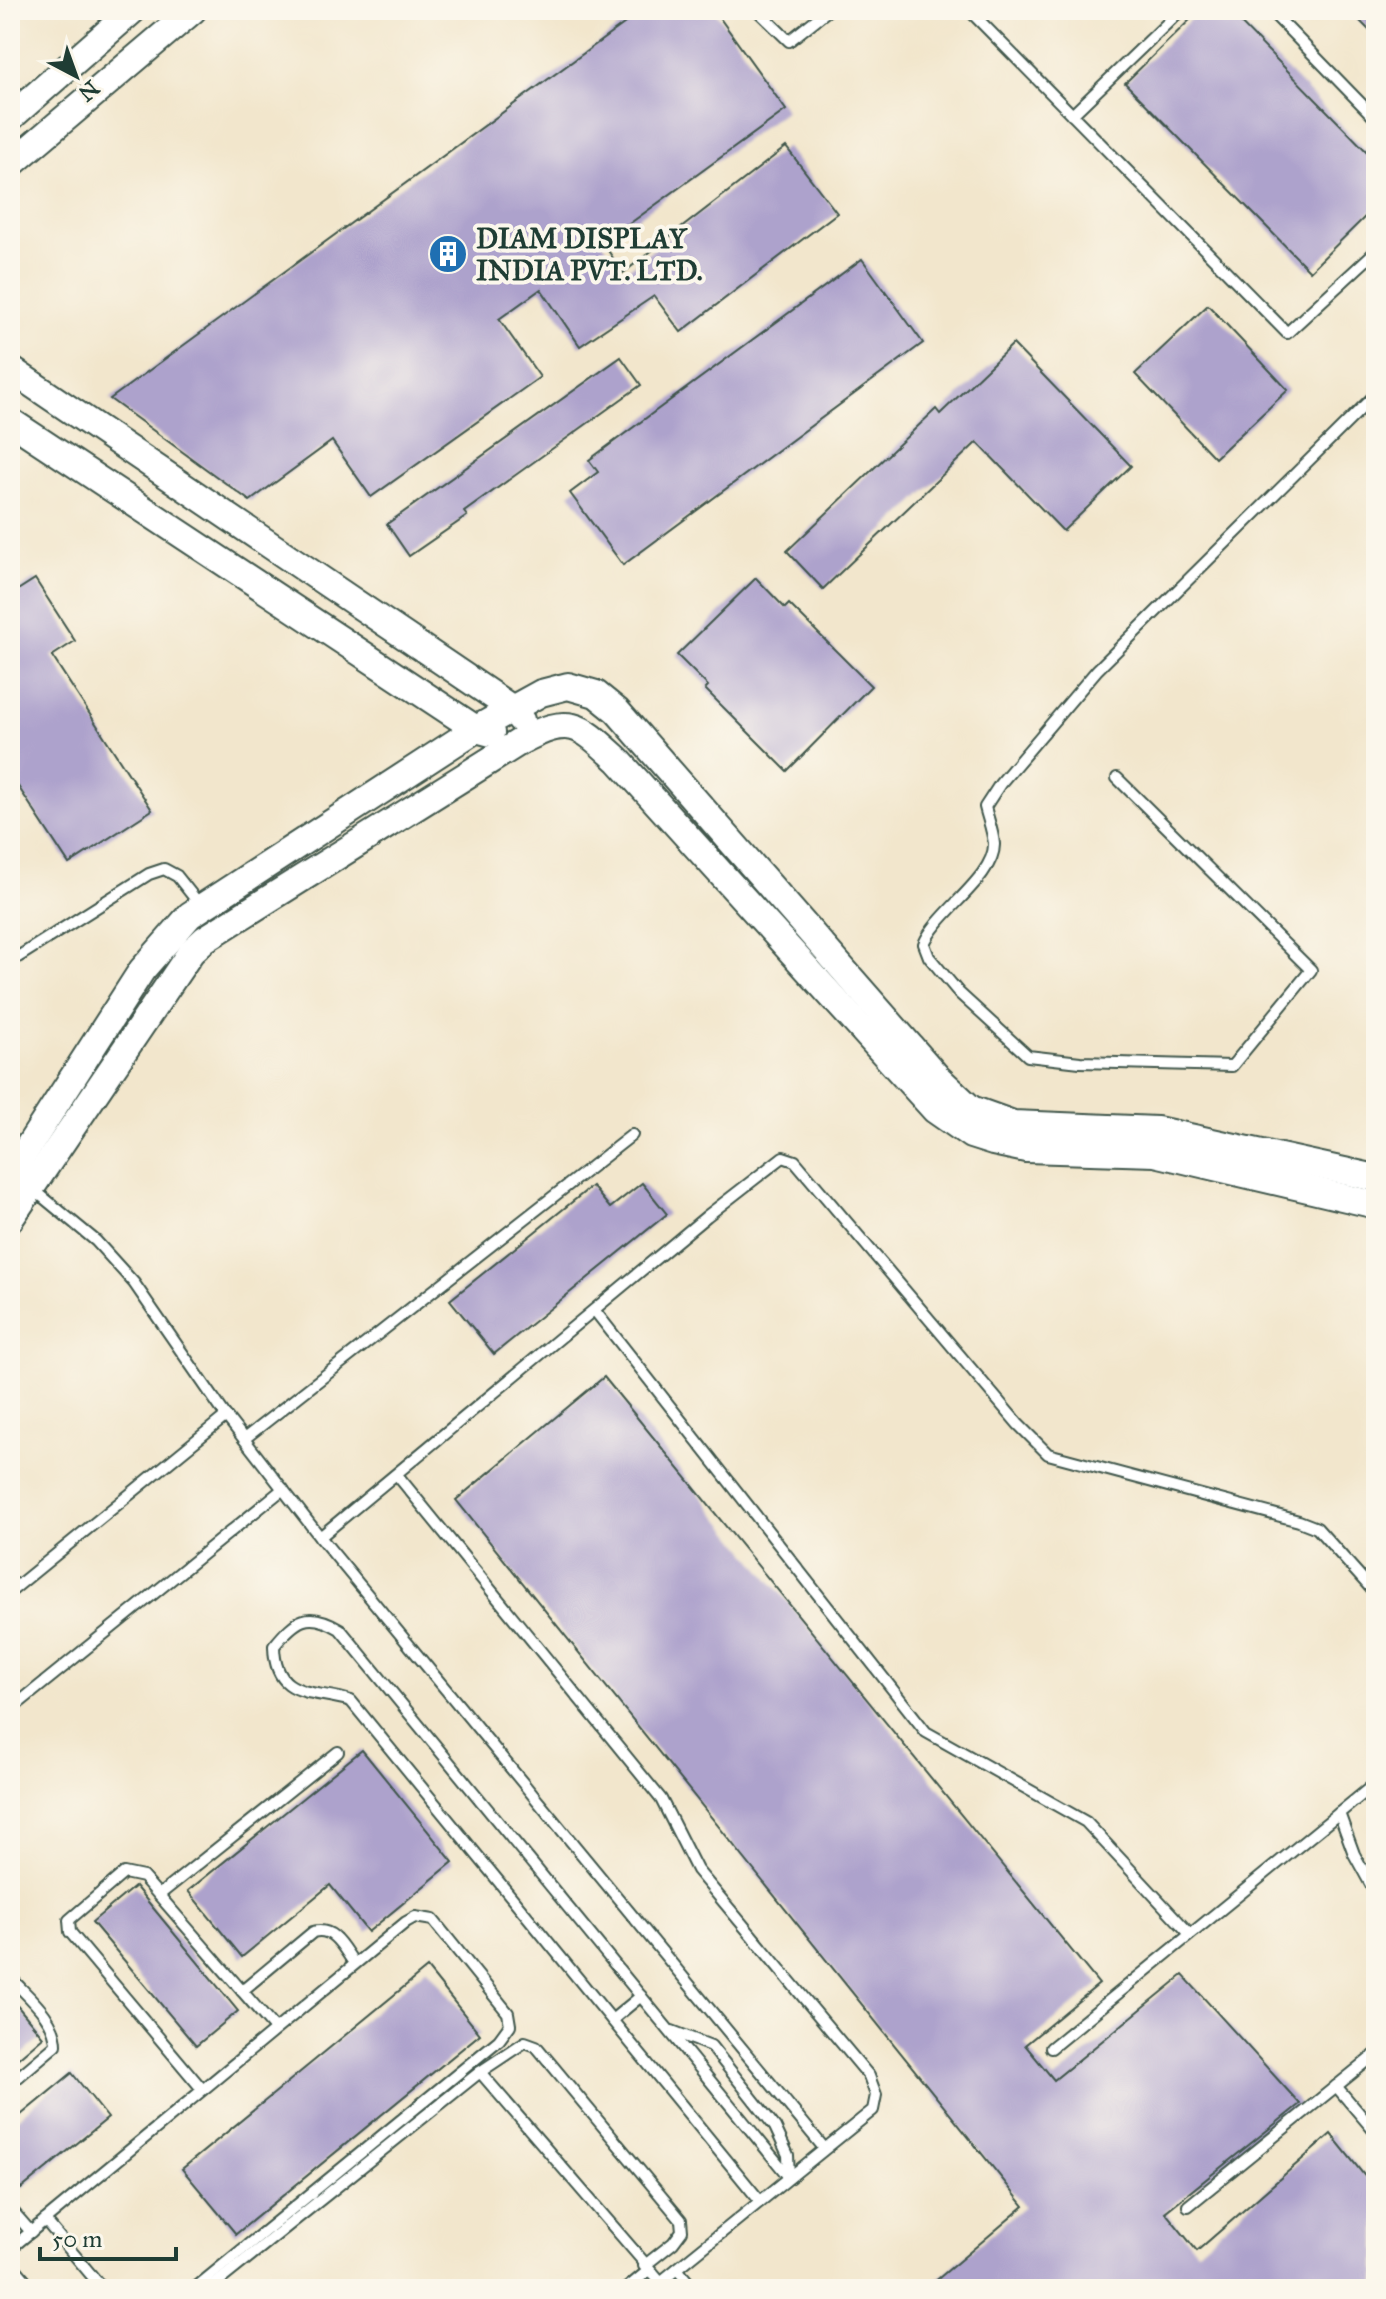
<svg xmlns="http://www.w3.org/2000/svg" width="1386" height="2299" viewBox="0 0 1386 2299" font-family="'IM FELL Great Primer',serif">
  <rect width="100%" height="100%" fill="#fbf7ec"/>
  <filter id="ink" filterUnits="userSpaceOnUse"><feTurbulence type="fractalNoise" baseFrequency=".0125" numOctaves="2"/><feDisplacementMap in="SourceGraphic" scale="16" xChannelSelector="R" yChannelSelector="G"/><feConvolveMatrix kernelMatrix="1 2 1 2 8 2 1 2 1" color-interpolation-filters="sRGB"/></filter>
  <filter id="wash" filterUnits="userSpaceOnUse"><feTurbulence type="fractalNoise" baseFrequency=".006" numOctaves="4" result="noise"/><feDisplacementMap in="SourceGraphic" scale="32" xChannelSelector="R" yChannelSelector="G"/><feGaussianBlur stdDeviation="1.8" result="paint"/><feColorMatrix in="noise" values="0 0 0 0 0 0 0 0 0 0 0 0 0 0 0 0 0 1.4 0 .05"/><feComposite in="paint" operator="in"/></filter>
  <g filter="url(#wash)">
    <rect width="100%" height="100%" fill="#f2e6cc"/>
    <g id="blocks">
      <g fill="#ada2cc">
        <path d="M 643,10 L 714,10 L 786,110 L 603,243 L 623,273 L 786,147 L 837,213 L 681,332 L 654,296 L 580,346 L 541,289 L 499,319 L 540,377 L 371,497 L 332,441 L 250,501 L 110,399 Z"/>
        <path d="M 1200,10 L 1228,10 L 1376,161 L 1376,206 L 1310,271 L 1125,83 Z"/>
        <path d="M 1349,10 L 1376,10 L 1376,37 Z"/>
        <path d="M 862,259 L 923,343 L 623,565 L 570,493 L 598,472 L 589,460 Z"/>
        <path d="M 1208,305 L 1288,390 L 1215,458 L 1135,374 Z"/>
        <path d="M 1013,344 L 1131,466 L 1063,531 L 977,442 L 823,589 L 787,551 L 936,409 L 940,414 Z"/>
        <path d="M 621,357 L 641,385 L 464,512 L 467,516 L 409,556 L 387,524 Z"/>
        <path d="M 756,578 L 785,608 L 789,604 L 871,686 L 787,771 L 705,689 L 708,686 L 677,655 Z"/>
        <path d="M 35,579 L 75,641 L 52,656 L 152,810 L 69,864 L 10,774 L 10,595 Z"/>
        <path d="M 642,1183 L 667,1214 L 494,1354 L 450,1300 L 592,1186 L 610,1208 Z"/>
        <path d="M 604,1377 L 1099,1984 L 1025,2045 L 1054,2080 L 1183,1975 L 1300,2104 L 1165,2212 L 1197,2251 L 1331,2134 L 1376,2190 L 1376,2289 L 926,2289 L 1024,2206 L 456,1500 Z"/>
        <path d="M 362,1750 L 453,1862 L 368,1932 L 330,1885 L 242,1957 L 188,1891 Z"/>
        <path d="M 135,1886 L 238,2011 L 196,2046 L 92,1922 Z"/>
        <path d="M 427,1968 L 480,2034 L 236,2234 L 182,2169 Z"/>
        <path d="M 10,1997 L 43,2037 L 10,2065 Z"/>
        <path d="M 72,2073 L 108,2118 L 21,2189 L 10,2175 L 10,2124 Z"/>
      </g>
    </g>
  </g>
  <g filter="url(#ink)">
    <use href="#blocks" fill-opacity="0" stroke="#3f564b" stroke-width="2"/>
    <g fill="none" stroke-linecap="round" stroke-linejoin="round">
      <defs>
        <g id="service">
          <path d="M 757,10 L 789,41 L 828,10"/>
          <path d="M 969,10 L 1287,333 L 1376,251"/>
          <path d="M 1270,10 L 1376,119"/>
          <path d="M 1072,115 L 1181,10"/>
          <path d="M 1117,778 L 1311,970 L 1232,1066 L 1080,1062 L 1028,1056 L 959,993 L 929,957 L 924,944 C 937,912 995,877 994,844 C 993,832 988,819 985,807 L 1000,784 L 1097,670 L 1376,394"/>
          <path d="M 10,962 L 149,874 L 164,869 L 177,876 L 200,905"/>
          <path d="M 33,1189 L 96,1241 L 134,1283 L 226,1416 L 320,1537 L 824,2148"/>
          <path d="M 595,1311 L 926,1732 L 1086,1822 L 1190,1934"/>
          <path d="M 244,1439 L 632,1135"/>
          <path d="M 398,1476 L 661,1799 L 697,1870 L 869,2076 L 876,2095 L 873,2110 L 652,2289"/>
          <path d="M 320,1537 L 707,1216 L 783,1157 L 795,1161 L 1018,1424 L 1048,1454 L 1299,1521 L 1317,1528 L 1376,1594"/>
          <path d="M 10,1592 L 226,1416"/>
          <path d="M 10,1710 L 283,1489"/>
          <path d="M 1339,1813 L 1354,1854 L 1376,1894"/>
          <path d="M 159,1895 L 338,1752"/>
          <path d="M 10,1977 C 27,1996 56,2018 56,2045 L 10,2084"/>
          <path d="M 242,1991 L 313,1932 C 334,1926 343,1948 354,1963"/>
          <path d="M 612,2020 L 641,1996"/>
          <path d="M 672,2031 L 711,2046 L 775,2127 L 788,2155 L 789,2177"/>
          <path d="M 1051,2048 L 1376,1783"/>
          <path d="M 480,2072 L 661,2282"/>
          <path d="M 1336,2086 L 1376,2133"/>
          <path d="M 202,2089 L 70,1932 L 69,1920 L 124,1873 L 143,1877 L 275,2029"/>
          <path d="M 760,2201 L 351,1701 C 313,1689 275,1700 274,1646 C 296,1619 308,1610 340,1629 L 789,2177"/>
          <path d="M 1188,2206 L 1376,2054"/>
          <path d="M 10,2208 L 31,2232"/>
          <path d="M 45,2220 L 103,2289"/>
          <path d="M 10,2249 L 406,1922 L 415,1917 L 433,1920 L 508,2013 L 510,2025 L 499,2040 L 194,2289"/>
          <path d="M 10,2262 L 33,2289"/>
          <path d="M 677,2269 L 694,2289"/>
          <path d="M 209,2289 L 480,2072 L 525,2042 L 536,2046 L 681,2220 L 682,2231 L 673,2243 L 644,2266"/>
          <path d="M 626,2289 L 649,2270"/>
        </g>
        <g id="tertiary">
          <path d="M 10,118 L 133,10"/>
          <path d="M 10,165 L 193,10"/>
          <path d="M 10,369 L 511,708 L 521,720"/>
          <path d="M 10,421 L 476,729 L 491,733"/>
          <path d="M 10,1175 L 142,970 L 190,915 L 476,729 L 541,693 L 568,686 L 596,694 L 617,711 L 938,1078 L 971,1109 L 1013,1124 L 1157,1130 L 1376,1178"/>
          <path d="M 10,1219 L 191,952 L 205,939 L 521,741 C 571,714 580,725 618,760 L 935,1110 L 971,1135 L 993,1142 L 1026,1149 L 1155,1153 L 1376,1205"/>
        </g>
      </defs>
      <use href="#service" stroke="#3f564b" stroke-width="14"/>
      <use href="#tertiary" stroke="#3f564b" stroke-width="30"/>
      <use href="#service" stroke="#fff" stroke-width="10"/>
      <use href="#tertiary" stroke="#fff" stroke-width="26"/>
    </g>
  </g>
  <defs>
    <symbol id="building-disc" viewBox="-11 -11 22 22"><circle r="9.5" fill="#1f6fb2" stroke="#fbf7ec"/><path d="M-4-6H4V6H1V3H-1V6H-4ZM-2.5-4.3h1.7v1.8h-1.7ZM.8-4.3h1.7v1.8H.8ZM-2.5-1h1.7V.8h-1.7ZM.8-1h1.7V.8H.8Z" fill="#fff"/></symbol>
  </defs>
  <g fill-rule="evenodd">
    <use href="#building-disc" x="426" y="232" width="44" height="44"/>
  </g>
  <g text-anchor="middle" stroke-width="8" stroke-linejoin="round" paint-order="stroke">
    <g font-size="28" font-weight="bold" fill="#1f3d34" stroke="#fbf7ec" text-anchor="start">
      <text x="476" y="248">DIAM DISPLAY<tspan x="476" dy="32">INDIA PVT. LTD.</tspan></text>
    </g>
  </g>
  <rect width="1386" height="2299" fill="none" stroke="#fbf7ec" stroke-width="40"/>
  <g transform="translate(76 76) rotate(139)" stroke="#fbf7ec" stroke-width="6" paint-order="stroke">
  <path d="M0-6L14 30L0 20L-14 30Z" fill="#1f3d34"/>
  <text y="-12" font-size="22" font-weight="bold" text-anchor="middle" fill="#1f3d34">N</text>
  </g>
  <path d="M40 2247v12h136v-12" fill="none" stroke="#1f3d34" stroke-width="4"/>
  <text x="52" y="2247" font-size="24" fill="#1f3d34" stroke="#fbf7ec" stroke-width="6" paint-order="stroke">50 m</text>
</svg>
